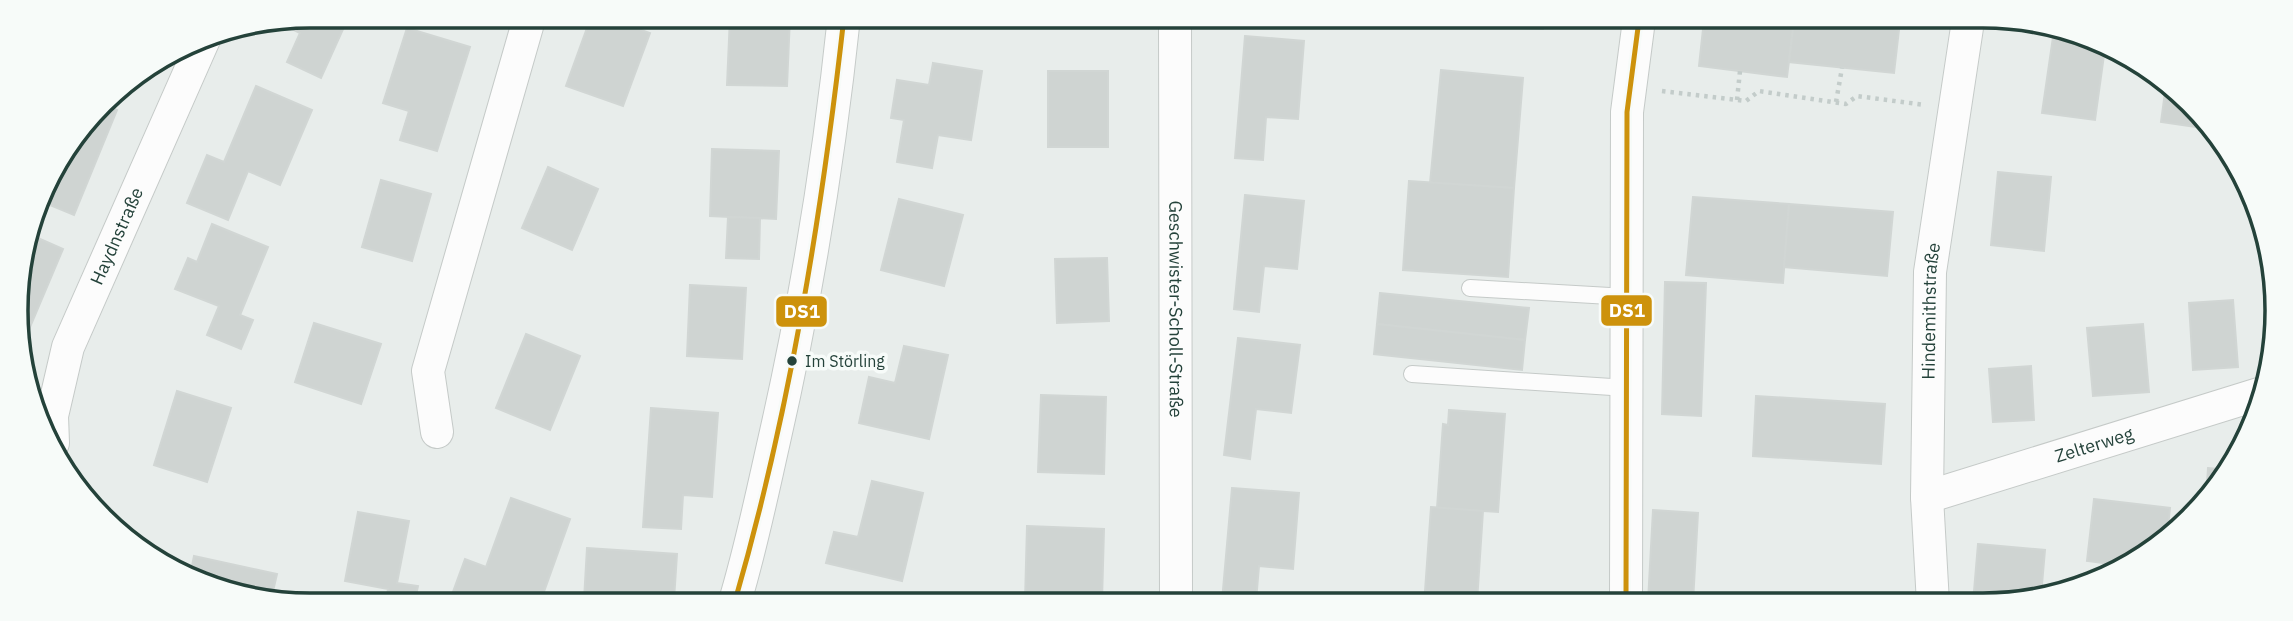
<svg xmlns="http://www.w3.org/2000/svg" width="2293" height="621" viewBox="0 0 2293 621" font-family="'IBM Plex Sans',sans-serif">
  <rect width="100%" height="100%" fill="#e8edeb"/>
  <g fill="#cfd4d2" stroke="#d1d6d4" stroke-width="2">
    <path d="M 310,16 L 349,16 L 321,78 L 287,62 L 300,33 L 278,22 Z"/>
    <path d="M 591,17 L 605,17 L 650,33 L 623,106 L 566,86 Z"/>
    <path d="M 730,17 L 790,17 L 787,86 L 727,85 Z"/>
    <path d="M 1450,19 L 1544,20 L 1543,29 L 1450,25 Z"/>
    <path d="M 1704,20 L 1794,21 L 1787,77 L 1699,66 Z"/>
    <path d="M 1794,21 L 1900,21 L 1894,73 L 1789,62 Z"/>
    <path d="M 407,28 L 470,47 L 437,151 L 400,140 L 409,111 L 383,103 Z"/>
    <path d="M 1245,36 L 1304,41 L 1298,119 L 1266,117 L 1263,160 L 1235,158 Z"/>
    <path d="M 2053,37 L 2088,41 L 2105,48 L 2095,120 L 2042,113 Z"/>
    <path d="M 933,63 L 982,71 L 971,140 L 938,135 L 932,168 L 897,162 L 904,120 L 891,118 L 897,80 L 929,85 Z"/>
    <path d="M 1441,70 L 1523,78 L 1514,188 L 1430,183 Z"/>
    <rect x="1048" y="71" width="60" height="76"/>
    <path d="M 2166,85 L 2210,129 L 2161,122 Z"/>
    <path d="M 256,86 L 312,110 L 280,185 L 248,171 L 228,220 L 187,203 L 207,155 L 224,162 Z"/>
    <path d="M 104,104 L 117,110 L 74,215 L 40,201 L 46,180 Z"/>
    <path d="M 712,149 L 779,151 L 776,219 L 710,216 Z"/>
    <path d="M 548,167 L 598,189 L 572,250 L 522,228 Z"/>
    <path d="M 1998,172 L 2051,177 L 2044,251 L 1991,245 Z"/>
    <path d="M 381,180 L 431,194 L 412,261 L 362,247 Z"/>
    <path d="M 1409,181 L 1514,188 L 1508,277 L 1403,270 Z"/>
    <path d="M 1245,195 L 1304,201 L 1297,269 L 1264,266 L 1259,312 L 1234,309 Z"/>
    <path d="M 1693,197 L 1789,204 L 1783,283 L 1686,275 Z"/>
    <path d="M 899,199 L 963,215 L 944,286 L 881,270 Z"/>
    <path d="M 1789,204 L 1893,212 L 1887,276 L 1784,267 Z"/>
    <path d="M 728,217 L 760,218 L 759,259 L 726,258 Z"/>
    <path d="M 212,224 L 268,247 L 240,315 L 253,320 L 241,349 L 207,335 L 219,306 L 175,289 L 188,258 L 197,262 Z"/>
    <path d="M 31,235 L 63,249 L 22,346 L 16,291 Z"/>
    <path d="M 1107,258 L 1109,321 L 1057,323 L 1055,259 Z"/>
    <path d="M 1665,282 L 1706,283 L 1701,416 L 1662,414 Z"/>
    <path d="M 690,285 L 746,288 L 742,359 L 687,356 Z"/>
    <path d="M 1380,293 L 1529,308 L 1525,340 L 1377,324 Z"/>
    <path d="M 2233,300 L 2238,367 L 2193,370 L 2189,303 Z"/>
    <path d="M 314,323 L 381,344 L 361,404 L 295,382 Z"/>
    <path d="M 1377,324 L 1525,340 L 1522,370 L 1374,354 Z"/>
    <path d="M 2143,324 L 2149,392 L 2093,396 L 2087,328 Z"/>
    <path d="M 526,334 L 580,356 L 550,430 L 496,408 Z"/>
    <path d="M 1238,338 L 1300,345 L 1291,413 L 1256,409 L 1250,459 L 1224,455 Z"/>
    <path d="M 904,346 L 948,355 L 929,439 L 859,423 L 869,377 L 895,383 Z"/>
    <path d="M 2031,366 L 2034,420 L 1993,422 L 1989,369 Z"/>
    <path d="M 177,391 L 231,408 L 207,482 L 154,465 Z"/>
    <path d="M 1041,395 L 1106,397 L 1104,474 L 1038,472 Z"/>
    <path d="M 1756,396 L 1885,404 L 1881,464 L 1753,456 Z"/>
    <path d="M 651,408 L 718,413 L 712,497 L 683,495 L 681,529 L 643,527 Z"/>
    <path d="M 1449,410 L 1505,414 L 1498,512 L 1437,508 L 1443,424 L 1448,425 Z"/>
    <path d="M 2208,468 L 2228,470 L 2206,499 Z"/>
    <path d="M 872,481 L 923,493 L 902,581 L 826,563 L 834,532 L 858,537 Z"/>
    <path d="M 1232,488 L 1299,493 L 1293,569 L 1259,566 L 1256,601 L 1222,601 Z"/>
    <path d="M 511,498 L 570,519 L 541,600 L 513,600 L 498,595 L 496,600 L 450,600 L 465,559 L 486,567 Z"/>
    <path d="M 2094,499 L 2170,508 L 2167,536 L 2126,566 L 2087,561 Z"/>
    <path d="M 1431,507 L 1483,511 L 1477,602 L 1429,602 L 1429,591 L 1425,591 Z"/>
    <path d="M 1653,510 L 1698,513 L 1693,602 L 1648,602 Z"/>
    <path d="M 358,512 L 409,521 L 397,583 L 418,586 L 415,600 L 386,600 L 388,589 L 345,581 Z"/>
    <path d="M 1027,526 L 1104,529 L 1102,601 L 1025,601 Z"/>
    <path d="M 1978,544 L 2045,550 L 2041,596 L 2021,603 L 1973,603 Z"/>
    <path d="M 587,548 L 677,554 L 674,600 L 584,600 Z"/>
    <path d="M 194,556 L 277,574 L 271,600 L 253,600 L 190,576 Z"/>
    <path d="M 1730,601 L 1889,601 L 1889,603 L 1730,602 Z"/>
  </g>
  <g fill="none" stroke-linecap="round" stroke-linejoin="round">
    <defs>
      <g id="lane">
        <path d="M 1470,288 L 1627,297"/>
        <path d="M 1412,374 L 1627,388"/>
      </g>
      <g id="street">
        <path id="s1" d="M 1175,19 L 1176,601"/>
        <path d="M 437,432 L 428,371 L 530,16"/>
        <path id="s2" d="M 53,443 L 52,416 L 68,347 L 205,37"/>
        <path id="s3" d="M 1927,497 L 2262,393"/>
        <path d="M 735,601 C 751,548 762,494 774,441 C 806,301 829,160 844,17"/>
        <path d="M 1626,602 L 1627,112 L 1639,20"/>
        <path id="s4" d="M 1933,603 L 1927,497 L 1930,272 L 1968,21"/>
      </g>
    </defs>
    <use href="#lane" stroke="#c5cac8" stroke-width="18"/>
    <use href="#street" stroke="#c5cac8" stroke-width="34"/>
    <g stroke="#c3ccca" stroke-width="4.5" stroke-dasharray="3.5 5" stroke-linecap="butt">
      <path d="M 1106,18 L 1143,21"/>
      <path d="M 1662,91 L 1746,101 L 1759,91 L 1846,104 L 1857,96 L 1925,105"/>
      <path d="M 1737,100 L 1740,71"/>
      <path d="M 1836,102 L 1842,68"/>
    </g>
    <use href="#lane" stroke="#fcfcfc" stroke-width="16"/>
    <use href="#street" stroke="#fcfcfc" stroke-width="32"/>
    <defs>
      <g id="bus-1">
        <path d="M 735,601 C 790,411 822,213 844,17"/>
        <path d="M 1626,602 L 1627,112 L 1639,20"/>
      </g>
    </defs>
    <use href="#bus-1" stroke="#f7fbf9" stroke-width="10"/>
    <use href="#bus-1" stroke="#cd920c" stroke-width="5"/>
  </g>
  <circle fill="#24423a" stroke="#f7fbf9" stroke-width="2.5" cx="792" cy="361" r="6"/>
  <g text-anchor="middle" stroke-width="7" stroke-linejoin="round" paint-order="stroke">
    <g font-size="16" fill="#24423a" stroke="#f7fbf9" text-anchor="start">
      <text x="805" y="367">Im Störling</text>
    </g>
    <g font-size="18" fill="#24423a" stroke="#f7fbf9">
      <text dy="6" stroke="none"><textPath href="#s2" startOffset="219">Haydnstraße</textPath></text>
      <text dy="6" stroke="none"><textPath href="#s1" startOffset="290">Geschwister-Scholl-Straße</textPath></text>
      <text dy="6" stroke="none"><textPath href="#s4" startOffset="292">Hindemithstraße</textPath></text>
      <text dy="6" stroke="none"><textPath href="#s3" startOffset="175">Zelterweg</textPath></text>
    </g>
  </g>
  <path d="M0 0H2293V621H0ZM310 28H1983A282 282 0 0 1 2265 310V311A282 282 0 0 1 1983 593H310A282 282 0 0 1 28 311V310A282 282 0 0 1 310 28Z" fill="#f7fbf9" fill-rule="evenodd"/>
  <path fill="none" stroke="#24423a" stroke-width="3.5" d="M310 28H1983A282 282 0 0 1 2265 310V311A282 282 0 0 1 1983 593H310A282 282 0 0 1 28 311V310A282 282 0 0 1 310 28Z"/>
  <g stroke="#f7fbf9" stroke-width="2.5">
    <rect x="1600" y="294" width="53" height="33" rx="7" fill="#cd920c"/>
    <rect x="775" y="295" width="53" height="33" rx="7" fill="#cd920c"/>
  </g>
  <g font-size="19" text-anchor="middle" font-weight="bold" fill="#fff">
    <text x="1627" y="317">DS1</text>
    <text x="802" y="318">DS1</text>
  </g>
</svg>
